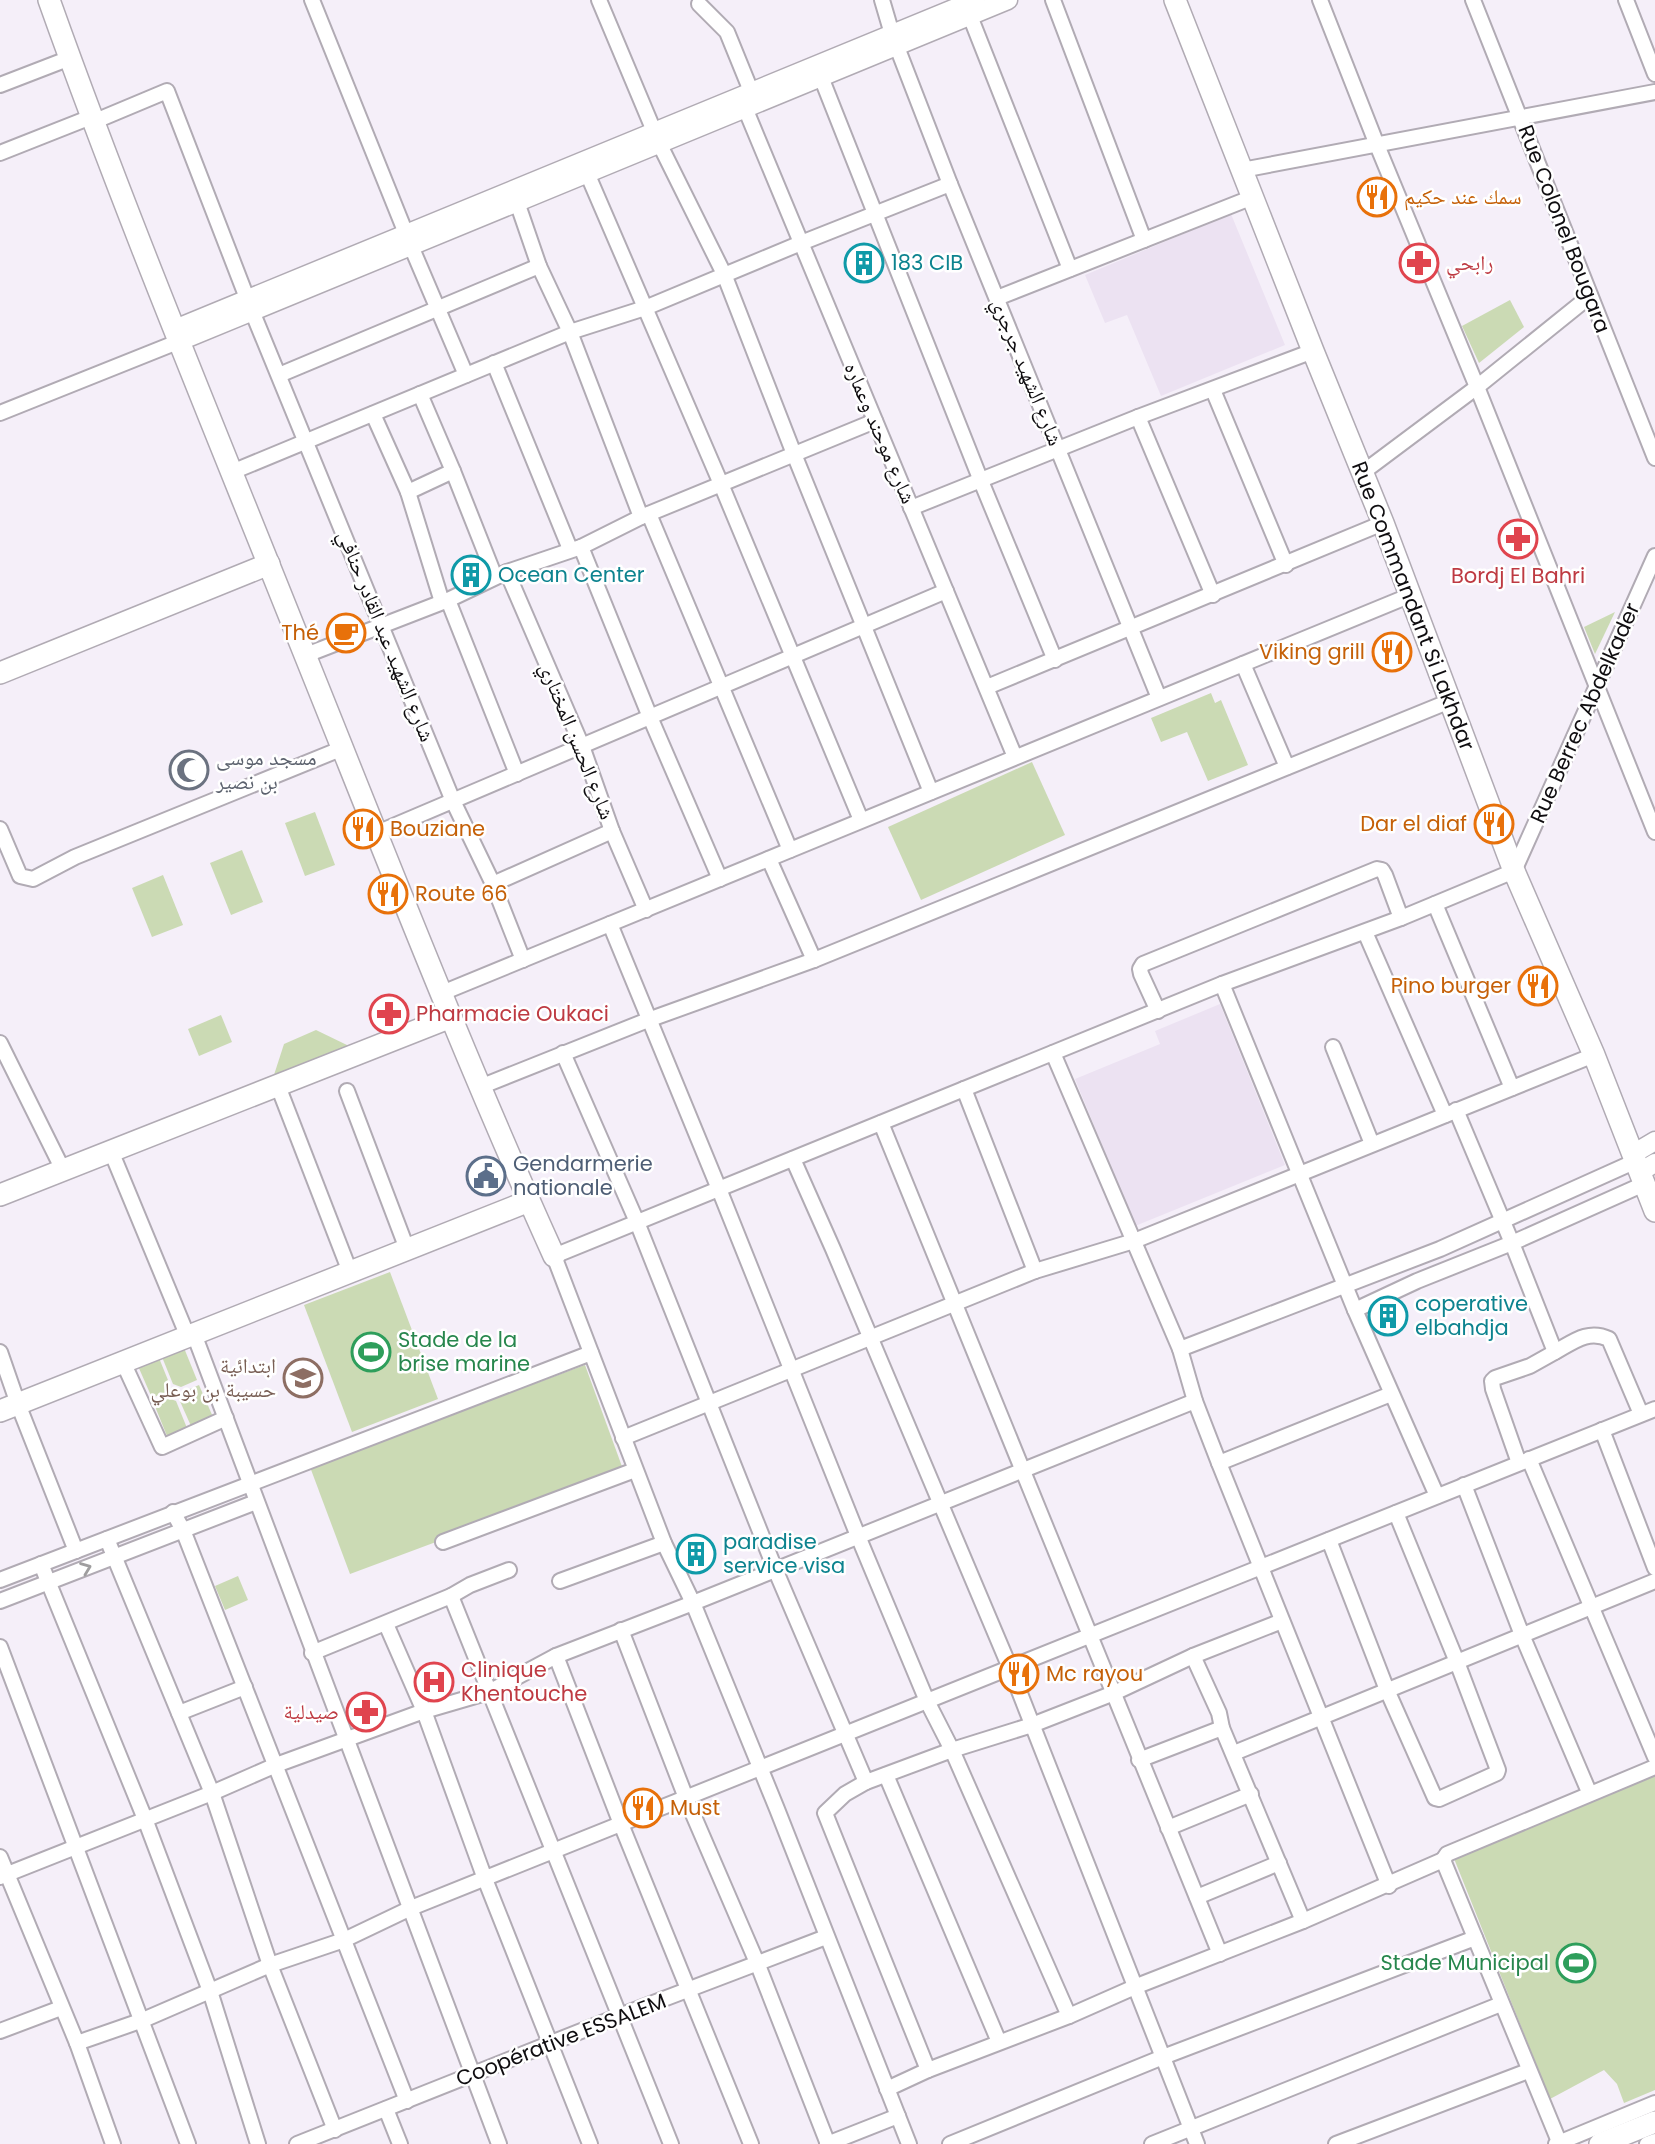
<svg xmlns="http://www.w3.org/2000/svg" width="1655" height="2144" viewBox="0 0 1655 2144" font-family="Poppins,'Noto Naskh Arabic',sans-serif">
  <rect width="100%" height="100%" fill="#f5eff9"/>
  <g fill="#ece2f2">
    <path d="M 1231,214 L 1285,345 L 1161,396 L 1127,315 L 1105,323 L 1085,275 Z"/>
    <path d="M 1220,1004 L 1285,1165 L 1135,1226 L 1075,1079 L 1160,1044 L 1155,1031 Z"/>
  </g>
  <g fill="#cbdab4">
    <path d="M 1510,300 L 1524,327 L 1479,363 L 1462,326 Z"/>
    <path d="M 1615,612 L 1595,654 L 1584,627 Z"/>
    <path d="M 1211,693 L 1215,703 L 1221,700 L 1248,765 L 1208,781 L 1187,732 L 1161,742 L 1151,718 Z"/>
    <path d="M 1032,762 L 1065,835 L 921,900 L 888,827 Z"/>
    <path d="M 315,812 L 335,865 L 305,876 L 285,823 Z"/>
    <path d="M 242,850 L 263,902 L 231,915 L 210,863 Z"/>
    <path d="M 163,875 L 183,925 L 152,937 L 132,888 Z"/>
    <path d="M 221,1015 L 232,1042 L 199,1056 L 188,1029 Z"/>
    <path d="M 316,1030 L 349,1046 L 273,1078 L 284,1044 Z"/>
    <path d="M 390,1272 L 438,1399 L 352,1432 L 304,1305 Z"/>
    <path d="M 184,1348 L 197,1380 L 181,1387 L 173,1384 L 162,1357 Z"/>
    <path d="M 159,1358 L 170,1385 L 166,1392 L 152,1398 L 138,1366 Z"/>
    <path d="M 585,1365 L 624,1472 L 350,1574 L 310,1467 Z"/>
    <path d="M 199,1385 L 213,1417 L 191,1426 L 179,1399 L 183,1392 Z"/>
    <path d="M 168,1398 L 176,1401 L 187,1428 L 167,1436 L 154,1404 Z"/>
    <path d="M 238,1576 L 248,1600 L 225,1610 L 215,1586 Z"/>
    <path d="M 1655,1773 L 1655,2090 L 1624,2103 L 1617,2084 L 1604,2070 L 1550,2099 L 1453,1856 Z"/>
  </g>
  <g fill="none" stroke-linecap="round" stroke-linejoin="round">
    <defs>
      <g id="minor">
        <path d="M 312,0 L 411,246 L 466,375"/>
        <path d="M 599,0 L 659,143 L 724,274 L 794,454 L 931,792"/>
        <path d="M 882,0 L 892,34 L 950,184 L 1159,698"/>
        <path d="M 1053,0 L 1144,240"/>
        <path d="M 1320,0 L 1377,145 L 1477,387 L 1655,832"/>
        <path d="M 1473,0 L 1655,458"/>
        <path d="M 1626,0 L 1655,74"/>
        <path d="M 699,4 L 727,32 L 751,91"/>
        <path d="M 970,16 L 1070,269"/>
        <path d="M 821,77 L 981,481 L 1055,660"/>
        <path d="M 0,85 L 70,58"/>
        <path d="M 745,108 L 1015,757"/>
        <path d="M 93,122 L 167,91 L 252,311 L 453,801 L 493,884 L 523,960"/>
        <path d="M 0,153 L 91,117"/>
        <path d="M 1242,170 L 1655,92"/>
        <path d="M 587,173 L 721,484 L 861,820"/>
        <path d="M 517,202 L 539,266 L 570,332 L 641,517"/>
        <path d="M 997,298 L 1253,197"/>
        <path d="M 494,363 L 570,549"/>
        <path d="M 279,375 L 539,266"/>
        <path d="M 1213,390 L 1286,565"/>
        <path d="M 420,394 L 453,471"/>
        <path d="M 0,413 L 180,341"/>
        <path d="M 373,414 L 408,492 L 442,602"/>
        <path d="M 1138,417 L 1213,595"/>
        <path d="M 232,472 L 570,332 L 645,308 L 801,243 L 950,184"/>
        <path d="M 1362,473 L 1477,387 L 1590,296"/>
        <path d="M 408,492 L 453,471 L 495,577"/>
        <path d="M 911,508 L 1138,417 L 1313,351"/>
        <path d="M 649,514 L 790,850"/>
        <path d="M 581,547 L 650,717 L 720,879"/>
        <path d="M 507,572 L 582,746 L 612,831 L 646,910"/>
        <path d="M 448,600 L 517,774"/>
        <path d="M 306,655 L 448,600 L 507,572 L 581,547 L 641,517 L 875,421"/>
        <path d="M 1243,664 L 1287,767"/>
        <path d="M 987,687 L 1383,523"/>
        <path d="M 0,829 L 20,876 L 33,879 L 75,857 L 343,748"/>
        <path d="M 377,833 L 946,591"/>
        <path d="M 769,859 L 814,960"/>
        <path d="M 493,884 L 612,831"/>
        <path d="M 1435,904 L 1512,1088"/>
        <path d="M 610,924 L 719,1189 L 858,1536 L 927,1701 L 952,1750 L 1069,2016"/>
        <path d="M 1365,932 L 1445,1115"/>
        <path d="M 1222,984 L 1355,1310 L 1437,1496"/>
        <path d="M 442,993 L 1411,595"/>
        <path d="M 1158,1011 L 1141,974 L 1140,969 L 1143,964 L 1377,869 L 1382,870 L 1385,875 L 1401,918"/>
        <path d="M 0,1043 L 63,1170"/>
        <path d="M 1333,1047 L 1372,1144"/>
        <path d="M 563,1053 L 637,1222 L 775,1569 L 866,1782"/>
        <path d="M 1053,1053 L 1180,1349 L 1195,1401 L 1219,1463 L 1389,1886"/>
        <path d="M 278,1086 L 350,1272"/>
        <path d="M 480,1087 L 648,1020 L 814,960 L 1450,701"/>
        <path d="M 964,1089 L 1035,1271"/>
        <path d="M 347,1091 L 407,1249"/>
        <path d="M 881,1123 L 1220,1954"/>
        <path d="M 111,1151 L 188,1337"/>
        <path d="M 793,1159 L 833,1249 L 1010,1668 L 1197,2144"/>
        <path d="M 1355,1310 L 1417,1281 L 1512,1243 L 1456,1110"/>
        <path d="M 194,1334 L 499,2144"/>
        <path d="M 1180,1349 L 1440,1249 L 1636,1161"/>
        <path d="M 0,1352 L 18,1404 L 76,1551"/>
        <path d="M 1555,1352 C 1573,1342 1588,1329 1609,1339 L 1641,1414"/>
        <path d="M 123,1362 L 162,1447 L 226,1418"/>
        <path d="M 1602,1430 L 1655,1568"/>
        <path d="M 623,1438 L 1035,1271 L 1134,1241 L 1594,1055"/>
        <path d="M 1529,1459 L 1655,1757"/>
        <path d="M 1219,1463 L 1391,1394"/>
        <path d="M 1519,1463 L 1493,1389 L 1492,1381 L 1495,1378 L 1530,1366 L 1555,1352 L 1512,1243 L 1644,1184"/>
        <path d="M 1464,1485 L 1522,1635 L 1589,1792"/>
        <path d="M 173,1512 L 183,1530 L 407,2101"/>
        <path d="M 107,1539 L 212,1793 L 270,1965 L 335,2130"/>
        <path d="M 1329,1540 L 1387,1690 L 1435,1798 L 1439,1799 L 1497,1773 L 1498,1770 L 1457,1662 L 1396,1513"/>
        <path d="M 443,1542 L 635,1470"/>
        <path d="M 41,1564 L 145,1819 L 210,1991 L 258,2144"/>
        <path d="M 0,1580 L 591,1353"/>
        <path d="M 560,1581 L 664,1543"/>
        <path d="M 451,1596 L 470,1585 L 509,1570"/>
        <path d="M 0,1601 L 256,1502"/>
        <path d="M 386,1624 L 424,1711 L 485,1879 L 590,2144"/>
        <path d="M 621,1630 L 686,1798 L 758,1965 L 828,2144"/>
        <path d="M 0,1647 L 188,2144"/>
        <path d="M 312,1653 L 451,1596 L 671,2144"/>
        <path d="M 556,1656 L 621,1824 L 751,2144"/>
        <path d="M 1193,1656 L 1219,1713 L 1222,1728 L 1303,1921"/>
        <path d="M 179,1713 L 245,1687"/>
        <path d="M 1234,1753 L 1655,1581"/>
        <path d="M 1139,1760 L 1222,1728"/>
        <path d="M 886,1775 L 999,2042"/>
        <path d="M 1168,1828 L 1251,1794"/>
        <path d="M 0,1857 L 77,2043 L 113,2144"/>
        <path d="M 1443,1860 L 1447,1854 L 1655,1767"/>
        <path d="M 0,1877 L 212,1793 L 276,1765 L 424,1711 L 489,1692 L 556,1656 L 693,1603 L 1195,1401"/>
        <path d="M 1197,1897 L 1279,1863"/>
        <path d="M 0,2031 L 61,2008"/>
        <path d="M 77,2043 L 143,2020 L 270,1965 L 344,1940 L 411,1908 L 1655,1409"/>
        <path d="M 928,2070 L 825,1813 L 845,1794 L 866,1782 L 952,1750 L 1032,1725 L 1114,1693 L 1193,1656 L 1282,1621"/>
        <path d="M 887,2089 L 928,2070 L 1069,2016 L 1137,1986 L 1303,1921 L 1443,1860 L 1560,2144"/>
        <path d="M 386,2109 L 400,2144"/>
        <path d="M 297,2144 L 619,2016 L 826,1937"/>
        <path d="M 827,2144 L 898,2116"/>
        <path d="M 909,2144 L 777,1809 L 693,1603 L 664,1543 L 554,1256 L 1222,984 L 1401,918 L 1514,871 L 1655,556"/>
        <path d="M 950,2144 L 1163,2057 L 1475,1938"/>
        <path d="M 1152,2144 L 1501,2004"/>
        <path d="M 1336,2144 L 1528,2071"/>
        <path d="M 1556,2144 L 1655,2103"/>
        <path d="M 1647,2144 L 1655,2141"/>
      </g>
      <g id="tertiary">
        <path d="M 175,329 L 975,0"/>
        <path d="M 180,341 L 1008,0"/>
        <path d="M 1633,1154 L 1655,1141"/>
        <path d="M 1640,1172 L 1655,1163"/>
      </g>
      <g id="secondary">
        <path d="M 49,0 C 126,216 214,427 299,640 C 382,846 462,1053 554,1256"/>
        <path d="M 1175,0 L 1313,351 L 1383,523 L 1514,871 L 1594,1055 L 1655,1211"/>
        <path d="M 0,673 L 269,564"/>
        <path d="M 0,1195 L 451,1017"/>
        <path d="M 0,1411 L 529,1201"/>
        <path d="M 1600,2144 L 1655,2122"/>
      </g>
    </defs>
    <use href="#minor" stroke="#b1abb4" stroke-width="18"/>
    <use href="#tertiary" stroke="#b1abb4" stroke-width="21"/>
    <use href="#secondary" stroke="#b1abb4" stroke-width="24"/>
    <use href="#minor" stroke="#fff" stroke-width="14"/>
    <use href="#tertiary" stroke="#fff" stroke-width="18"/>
    <use href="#secondary" stroke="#fff" stroke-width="21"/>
  </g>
  <defs><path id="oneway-chevron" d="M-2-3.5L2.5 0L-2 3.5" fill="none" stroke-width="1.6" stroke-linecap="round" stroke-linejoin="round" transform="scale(1.75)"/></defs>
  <use stroke="#9f9e9f" href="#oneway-chevron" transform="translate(86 1568) rotate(-21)"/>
  <defs>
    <symbol id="restaurant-ring" viewBox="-11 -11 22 22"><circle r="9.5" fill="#fff" stroke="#e8710a" stroke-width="1.5"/><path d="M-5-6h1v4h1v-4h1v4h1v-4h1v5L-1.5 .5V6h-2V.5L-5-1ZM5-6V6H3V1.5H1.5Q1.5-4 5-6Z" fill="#e8710a"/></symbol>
    <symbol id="building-ring" viewBox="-11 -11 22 22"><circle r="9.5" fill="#fff" stroke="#0f9aa8" stroke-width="1.5"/><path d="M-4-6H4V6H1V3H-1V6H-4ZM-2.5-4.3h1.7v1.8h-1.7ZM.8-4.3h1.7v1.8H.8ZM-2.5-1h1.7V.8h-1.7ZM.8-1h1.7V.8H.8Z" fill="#0f9aa8"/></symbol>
    <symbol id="pharmacy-ring" viewBox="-11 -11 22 22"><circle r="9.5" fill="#fff" stroke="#e0444e" stroke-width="1.5"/><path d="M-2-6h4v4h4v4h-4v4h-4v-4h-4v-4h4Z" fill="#e0444e"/></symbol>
    <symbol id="cafe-ring" viewBox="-11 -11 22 22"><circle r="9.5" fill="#fff" stroke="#e8710a" stroke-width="1.5"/><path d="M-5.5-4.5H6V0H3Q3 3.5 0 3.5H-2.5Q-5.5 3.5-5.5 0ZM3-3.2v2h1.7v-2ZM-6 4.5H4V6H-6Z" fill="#e8710a"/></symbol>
    <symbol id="mosque-ring" viewBox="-11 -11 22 22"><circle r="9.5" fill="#fff" stroke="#6b7280" stroke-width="1.5"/><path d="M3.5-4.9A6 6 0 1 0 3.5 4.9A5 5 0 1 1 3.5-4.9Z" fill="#6b7280"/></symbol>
    <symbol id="civic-ring" viewBox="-11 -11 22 22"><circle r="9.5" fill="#fff" stroke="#5c6f8a" stroke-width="1.5"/><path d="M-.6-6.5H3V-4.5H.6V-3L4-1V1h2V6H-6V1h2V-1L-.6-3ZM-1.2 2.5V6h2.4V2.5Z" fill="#5c6f8a"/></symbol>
    <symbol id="stadium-ring" viewBox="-11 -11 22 22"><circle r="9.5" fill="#fff" stroke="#2e9e5b" stroke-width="1.5"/><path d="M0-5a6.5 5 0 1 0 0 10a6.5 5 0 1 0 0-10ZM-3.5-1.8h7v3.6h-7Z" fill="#2e9e5b"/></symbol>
    <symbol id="school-ring" viewBox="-11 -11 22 22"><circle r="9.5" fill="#fff" stroke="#8d6e63" stroke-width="1.5"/><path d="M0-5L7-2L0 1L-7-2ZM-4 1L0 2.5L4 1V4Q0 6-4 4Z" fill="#8d6e63"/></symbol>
    <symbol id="hospital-ring" viewBox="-11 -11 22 22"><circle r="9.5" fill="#fff" stroke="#e0444e" stroke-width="1.5"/><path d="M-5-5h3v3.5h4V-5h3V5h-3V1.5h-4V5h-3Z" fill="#e0444e"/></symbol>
  </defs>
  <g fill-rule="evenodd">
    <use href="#restaurant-ring" x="1355" y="175" width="44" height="44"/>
    <use href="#building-ring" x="842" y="241" width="44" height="44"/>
    <use href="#pharmacy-ring" x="1397" y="241" width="44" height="44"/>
    <use href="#pharmacy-ring" x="1496" y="517" width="44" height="44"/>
    <use href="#building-ring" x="449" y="553" width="44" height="44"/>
    <use href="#cafe-ring" x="324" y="611" width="44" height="44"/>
    <use href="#restaurant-ring" x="1370" y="630" width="44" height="44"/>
    <use href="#mosque-ring" x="167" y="748" width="44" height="44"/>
    <use href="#restaurant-ring" x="1472" y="802" width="44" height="44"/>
    <use href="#restaurant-ring" x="341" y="807" width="44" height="44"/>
    <use href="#restaurant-ring" x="366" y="872" width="44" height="44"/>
    <use href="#restaurant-ring" x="1516" y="964" width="44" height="44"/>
    <use href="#pharmacy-ring" x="367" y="992" width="44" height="44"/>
    <use href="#civic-ring" x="464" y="1154" width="44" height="44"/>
    <use href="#building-ring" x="1366" y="1294" width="44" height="44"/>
    <use href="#stadium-ring" x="349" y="1330" width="44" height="44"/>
    <use href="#school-ring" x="281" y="1356" width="44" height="44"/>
    <use href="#building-ring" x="674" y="1532" width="44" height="44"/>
    <use href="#restaurant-ring" x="997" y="1652" width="44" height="44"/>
    <use href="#hospital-ring" x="412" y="1660" width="44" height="44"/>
    <use href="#pharmacy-ring" x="344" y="1690" width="44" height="44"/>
    <use href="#restaurant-ring" x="621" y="1786" width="44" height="44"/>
    <use href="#stadium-ring" x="1554" y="1941" width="44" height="44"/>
  </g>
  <g text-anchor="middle" stroke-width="5" stroke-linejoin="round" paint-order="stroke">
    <g font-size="21" fill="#c56008" stroke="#fff" text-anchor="start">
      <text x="1404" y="204">سمك عند حكيم</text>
      <text x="319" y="640" text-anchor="end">Thé</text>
      <text x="1365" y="659" text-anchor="end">Viking grill</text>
      <text x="1467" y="831" text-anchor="end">Dar el diaf</text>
      <text x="390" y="836">Bouziane</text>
      <text x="415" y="901">Route 66</text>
      <text x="1511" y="993" text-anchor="end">Pino burger</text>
      <text x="1046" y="1681">Mc rayou</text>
      <text x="670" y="1815">Must</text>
    </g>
    <g font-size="21" fill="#0f0d10" stroke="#fff">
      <text transform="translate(1564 229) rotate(69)" y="7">Rue Colonel Bougara</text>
      <text transform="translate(1027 372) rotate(68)" y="7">شارع الشهيد جرجري</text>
      <text transform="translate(880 433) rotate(67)" y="7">شارع موحند وعماره</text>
      <text transform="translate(1413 606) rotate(69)" y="7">Rue Commandant Si Lakhdar</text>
      <text transform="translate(386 636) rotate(68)" y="7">شارع الشهيد عبد القادر حنافي</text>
      <text transform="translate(1585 713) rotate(-66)" y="7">Rue Berrec Abdelkader</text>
      <text transform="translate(577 741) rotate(68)" y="7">شارع الحسن المختاري</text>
      <text transform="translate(561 2040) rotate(-21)" y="7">Coopérative ESSALEM</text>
    </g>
    <g font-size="21" fill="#0d838f" stroke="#fff" text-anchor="start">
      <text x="891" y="270">183 CIB</text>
      <text x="498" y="582">Ocean Center</text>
      <text x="1415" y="1311">coperative<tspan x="1415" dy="24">elbahdja</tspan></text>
      <text x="723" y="1549">paradise<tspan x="723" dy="24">service visa</tspan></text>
    </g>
    <g font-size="21" fill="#be3a42" stroke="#fff" text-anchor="start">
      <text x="1446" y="270">رابحي</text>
      <text x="1518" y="583" text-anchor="middle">Bordj El Bahri</text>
      <text x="416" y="1021">Pharmacie Oukaci</text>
      <text x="461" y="1677">Clinique<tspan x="461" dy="24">Khentouche</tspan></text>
      <text x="339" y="1719" text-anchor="end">صيدلية</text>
    </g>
    <g font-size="21" fill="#5b616d" stroke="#fff" text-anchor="start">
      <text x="216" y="765">مسجد موسى<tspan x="216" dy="24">بن نصير</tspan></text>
    </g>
    <g font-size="21" fill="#4e5e75" stroke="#fff" text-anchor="start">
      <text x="513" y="1171">Gendarmerie<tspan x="513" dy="24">nationale</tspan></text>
    </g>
    <g font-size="21" fill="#27864d" stroke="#fff" text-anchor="start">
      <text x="398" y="1347">Stade de la<tspan x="398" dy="24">brise marine</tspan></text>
      <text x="1549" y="1970" text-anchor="end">Stade Municipal</text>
    </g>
    <g font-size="21" fill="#785e54" stroke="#fff" text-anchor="end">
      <text x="276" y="1373">ابتدائية<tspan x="276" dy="24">حسيبة بن بوعلي</tspan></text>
    </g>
  </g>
</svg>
